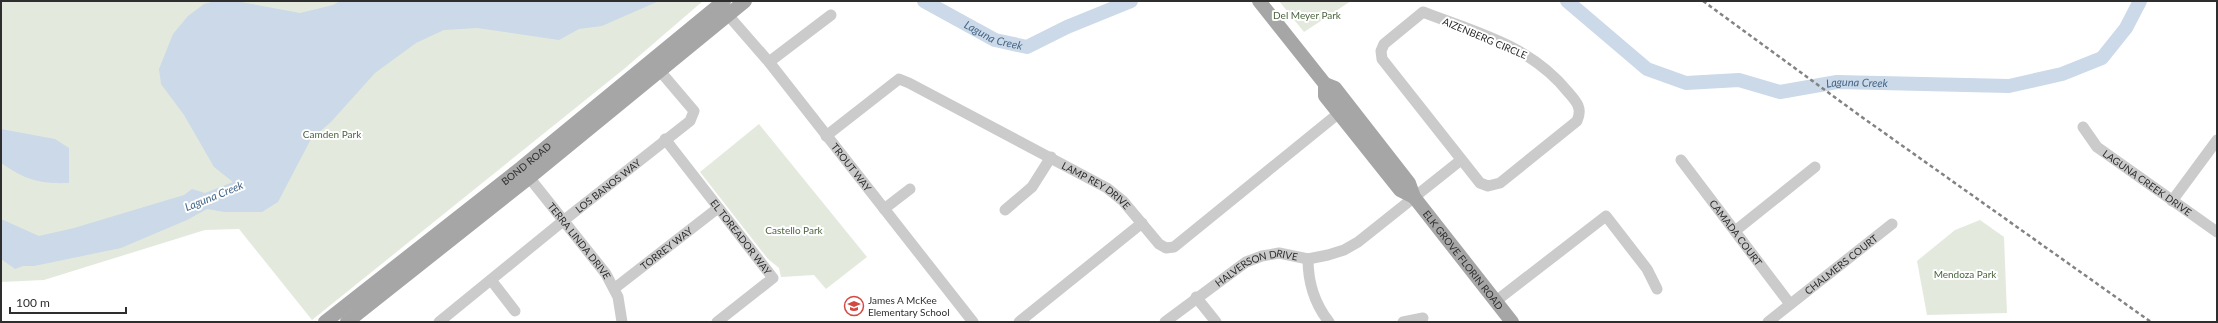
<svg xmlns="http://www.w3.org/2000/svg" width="2218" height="323" viewBox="0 0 2218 323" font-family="Lato,sans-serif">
  <rect width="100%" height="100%" fill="#fff"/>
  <g fill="#e3eadd">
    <path d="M 1,1 L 703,1 L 624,69 L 312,320 L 239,229 L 205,230 L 44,280 L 1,282 Z"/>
    <path d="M 1279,1 L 1351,1 L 1304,32 Z"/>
    <path d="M 759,124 L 867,257 L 826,289 L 814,275 L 781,277 L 779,268 L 768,259 L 700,172 Z"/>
    <path d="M 1980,220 L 2004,237 L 2007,313 L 1927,315 L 1917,261 L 1955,230 Z"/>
  </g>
  <g fill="#cbd9e8">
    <path d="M 215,1 L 236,1 L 300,13 L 333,5 L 340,1 L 659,1 L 602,26 L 579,29 L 559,40 L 477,28 L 444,30 L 416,43 L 375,73 L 331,122 L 311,139 L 278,202 L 262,212 L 224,212 L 207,209 L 187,220 L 121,248 L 34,266 L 23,266 L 15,269 L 1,259 L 1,219 L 39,236 L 74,228 L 184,195 L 192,189 L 205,193 L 233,182 L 214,167 L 184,115 L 161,84 L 159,69 L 173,34 L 188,16 L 204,4 Z"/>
    <path d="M 1,129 L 55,139 L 69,148 L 69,183 C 39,184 26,180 1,163 Z"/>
  </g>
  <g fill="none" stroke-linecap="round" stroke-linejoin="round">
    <g stroke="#cbd9e8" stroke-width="14">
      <path id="s1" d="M 924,1 L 995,40 L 1027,47 L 1067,27 L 1131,1"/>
      <path id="s2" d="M 1567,1 L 1647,69 L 1686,83 L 1739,80 L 1780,92 L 1837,82 L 2009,86 L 2062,74 L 2102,58 L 2126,28 L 2140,1"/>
    </g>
    <g stroke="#cbcbcb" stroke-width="11">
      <path d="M 1423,12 C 1477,33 1530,45 1568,92 C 1576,101 1583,108 1577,121 L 1500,183 L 1488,186 L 1480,183 L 1382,59 L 1381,51 L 1384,44 Z"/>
      <path id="s3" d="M 728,15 L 769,62 L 973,322"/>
      <path d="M 769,62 L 831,15"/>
      <path id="s4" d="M 2083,127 L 2097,147 L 2217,232"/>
      <path id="s5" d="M 826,136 L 899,79 L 909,83 L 1107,188 L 1123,201 L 1159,244 L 1166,248 L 1174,247 L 1339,113"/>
      <path id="s6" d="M 665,139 L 773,278 L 717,322"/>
      <path id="s7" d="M 1681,160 L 1790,304"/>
      <path id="s8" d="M 524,171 L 606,274 L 618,297 L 622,322"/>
      <path d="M 2172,201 L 2217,140"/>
      <path d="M 884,209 L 910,189"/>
      <path d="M 1005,210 L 1032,187 L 1051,157"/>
      <path d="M 1735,231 L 1815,167"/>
      <path d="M 1308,259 C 1308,283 1314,303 1329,322"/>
      <path d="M 491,280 L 515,311"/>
      <path id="s9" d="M 615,288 L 718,208"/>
      <path d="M 1196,297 L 1216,322"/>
      <path d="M 1496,301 L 1606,216 L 1647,269 L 1657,289"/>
      <path id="s10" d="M 439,322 L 563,221 L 690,121 L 694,111 L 660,71"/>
      <path d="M 1019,322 L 1142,223"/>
      <path id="s11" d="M 1165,322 L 1246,262 L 1262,256 L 1279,253 L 1308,259 L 1328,255 L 1344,250 L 1358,242 L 1461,160"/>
      <path d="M 1403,322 L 1423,318"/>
      <path id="s12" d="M 1768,322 L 1892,224"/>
    </g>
    <g stroke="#a6a6a6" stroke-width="14">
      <path id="s13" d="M 1259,1 L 1325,84 L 1335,88 L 1409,183 L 1414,197 L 1512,322"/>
      <path d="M 1325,84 L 1325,96 L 1400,190 L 1414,197"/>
      <path id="s14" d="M 325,322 L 521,168 L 724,1"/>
      <path d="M 347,322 L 530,177 L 745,1"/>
    </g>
    <path stroke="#838383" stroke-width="2.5" stroke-dasharray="4 3" stroke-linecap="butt" d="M 1703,1 L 1859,115 L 2151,322"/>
  </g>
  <defs>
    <symbol id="school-ring" viewBox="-11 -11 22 22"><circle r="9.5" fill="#fff" stroke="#d34942" stroke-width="1.5"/><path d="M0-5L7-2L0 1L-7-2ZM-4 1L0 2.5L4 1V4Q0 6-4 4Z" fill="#d34942"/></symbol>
  </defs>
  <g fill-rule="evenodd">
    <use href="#school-ring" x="843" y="295" width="22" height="22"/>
  </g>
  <g text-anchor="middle" stroke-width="4" stroke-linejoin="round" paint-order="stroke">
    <g font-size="10" fill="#4d6540" stroke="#fff">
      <text x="1307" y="19">Del Meyer Park</text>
      <text x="332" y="138">Camden Park</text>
      <text x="794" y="234">Castello Park</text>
      <text x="1965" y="278">Mendoza Park</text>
    </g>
    <g font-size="10" fill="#2e2e2e" stroke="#fff">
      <text transform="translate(1485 38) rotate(23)" y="4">AIZENBERG CIRCLE</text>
      <text dy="4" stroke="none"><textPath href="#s14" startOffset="256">BOND ROAD</textPath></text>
      <text dy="4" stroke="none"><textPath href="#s3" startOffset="196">TROUT WAY</textPath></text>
      <text dy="4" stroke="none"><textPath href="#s4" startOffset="86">LAGUNA CREEK DRIVE</textPath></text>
      <text dy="4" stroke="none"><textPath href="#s10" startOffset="217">LOS BANOS WAY</textPath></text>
      <text dy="4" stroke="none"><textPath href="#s5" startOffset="317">LAMP REY DRIVE</textPath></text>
      <text dy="4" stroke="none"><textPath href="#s7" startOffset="91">CAMADA COURT</textPath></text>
      <text dy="4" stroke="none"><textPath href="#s6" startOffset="124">EL TOREADOR WAY</textPath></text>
      <text dy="4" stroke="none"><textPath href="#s8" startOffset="89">TERRA LINDA DRIVE</textPath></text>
      <text dy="4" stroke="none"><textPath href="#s9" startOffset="65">TORREY WAY</textPath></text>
      <text dy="4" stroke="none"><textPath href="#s13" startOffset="332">ELK GROVE FLORIN ROAD</textPath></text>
      <text dy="4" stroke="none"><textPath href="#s12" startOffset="93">CHALMERS COURT</textPath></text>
      <text dy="4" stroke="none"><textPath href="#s11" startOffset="109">HALVERSON DRIVE</textPath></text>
    </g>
    <g font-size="10" fill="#2e2e2e" stroke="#fff" text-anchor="start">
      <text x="868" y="304">James A McKee<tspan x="868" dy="12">Elementary School</tspan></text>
    </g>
    <g font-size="11" font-style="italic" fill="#468" stroke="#fff">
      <text dy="4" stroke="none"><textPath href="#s1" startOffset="78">Laguna Creek</textPath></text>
      <text dy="4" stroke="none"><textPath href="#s2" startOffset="320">Laguna Creek</textPath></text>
      <text transform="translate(214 196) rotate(-22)" y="4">Laguna Creek</text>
    </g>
  </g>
  <rect width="2218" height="323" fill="none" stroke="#2e2e2e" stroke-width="4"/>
  <path d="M10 307v6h116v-6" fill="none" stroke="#2e2e2e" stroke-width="2"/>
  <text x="16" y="307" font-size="12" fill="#2e2e2e" stroke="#ffffff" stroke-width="3" paint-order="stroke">100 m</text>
</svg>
